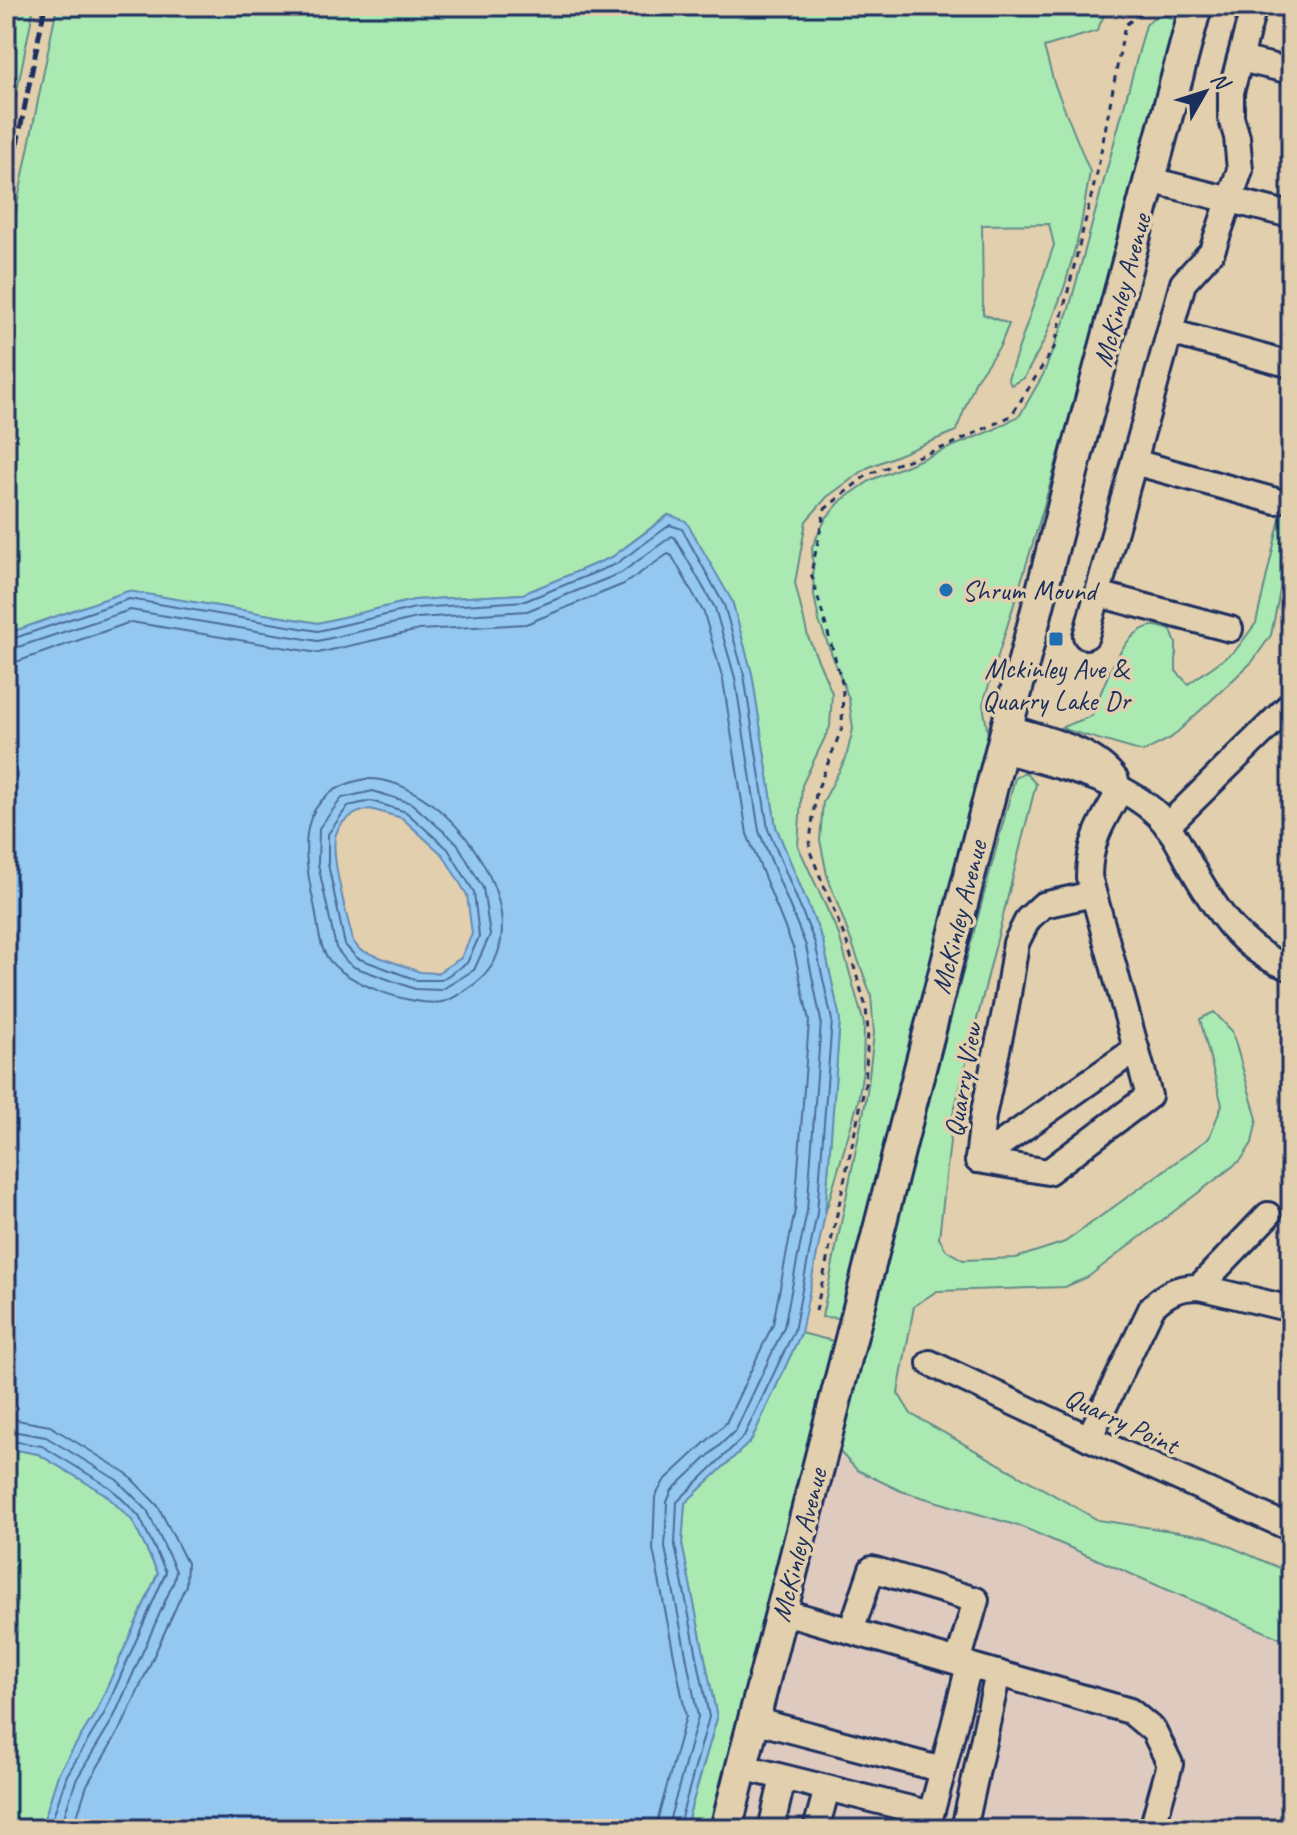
<svg xmlns="http://www.w3.org/2000/svg" width="1297" height="1835" viewBox="0 0 1297 1835" font-family="Caveat,sans-serif">
  <rect width="100%" height="100%" fill="#e2cfad"/>
  <filter id="ink" filterUnits="userSpaceOnUse"><feTurbulence type="fractalNoise" baseFrequency=".0125" numOctaves="2"/><feDisplacementMap in="SourceGraphic" scale="16" xChannelSelector="R" yChannelSelector="G"/><feConvolveMatrix kernelMatrix="1 2 1 2 8 2 1 2 1" color-interpolation-filters="sRGB"/></filter>
  <g filter="url(#ink)">
    <path fill="#dfcac0" d="M 836,1448 L 901,1491 L 1022,1527 L 1291,1643 L 1291,1829 L 737,1829 Z"/>
    <g fill="#aaeab2" stroke="#628c88" stroke-width="2">
      <path d="M 6,6 L 34,6 L 6,146 Z"/>
      <path d="M 57,6 L 1108,6 L 1097,31 L 1044,47 L 1054,83 L 1090,172 L 1080,230 L 1065,285 L 1045,339 L 1024,378 L 1011,385 L 1008,379 L 1054,245 L 1049,224 L 982,225 L 983,314 L 1009,324 L 1000,346 L 976,380 L 956,431 L 867,468 L 827,497 L 806,521 L 795,583 L 808,637 L 832,693 L 830,727 L 802,785 L 798,846 L 839,935 L 864,1024 L 863,1068 L 858,1102 L 825,1214 L 840,1019 L 823,941 L 776,827 L 752,674 L 732,601 L 668,515 L 612,557 L 523,594 L 414,600 L 318,623 L 128,591 L 6,634 L 6,260 Z"/>
      <path d="M 1163,15 L 1174,19 L 1180,28 L 1037,530 L 983,704 L 990,747 L 841,1318 L 822,1317 L 866,1100 L 874,1034 L 871,995 L 827,875 L 820,840 L 823,802 L 846,758 L 853,729 L 849,699 L 819,621 L 814,595 L 812,547 L 826,518 L 842,500 L 871,480 L 995,429 L 1020,415 L 1043,375 L 1069,309 L 1146,25 L 1153,18 Z"/>
      <path d="M 1291,470 L 1291,536 L 1271,635 L 1252,662 L 1171,738 L 1143,752 L 1060,728 L 1092,716 C 1102,690 1121,629 1153,626 C 1158,625 1165,629 1171,630 L 1176,644 L 1176,671 L 1188,684 L 1235,651 L 1256,623 Z"/>
      <path d="M 1025,772 L 1036,784 L 953,1115 L 939,1238 L 946,1250 L 963,1260 L 1016,1258 L 1065,1242 L 1209,1138 L 1222,1105 L 1200,1019 L 1214,1012 L 1232,1031 L 1257,1119 L 1252,1143 L 1241,1160 L 1088,1277 L 1065,1287 L 937,1291 L 914,1306 L 898,1393 L 911,1414 L 1098,1520 L 1206,1536 L 1291,1573 L 1291,1643 L 1022,1527 L 901,1491 L 857,1470 L 836,1448 L 1015,778 Z"/>
      <path d="M 801,1333 L 837,1342 L 712,1829 L 685,1829 L 717,1718 L 682,1544 L 685,1503 L 751,1441 Z"/>
      <path d="M 6,1448 L 38,1454 L 105,1494 L 132,1520 L 158,1573 L 97,1710 L 59,1772 L 41,1829 L 6,1829 Z"/>
    </g>
    <path fill="#94c8f1" stroke="#648bb6" stroke-width="2" fill-rule="evenodd" d="M 669,515 L 686,521 L 732,601 L 752,674 L 776,827 L 823,941 L 840,1019 L 825,1214 L 801,1333 L 751,1441 L 685,1503 L 682,1544 L 717,1718 L 685,1829 L 41,1829 L 59,1772 L 97,1710 L 158,1573 L 132,1520 L 105,1494 L 38,1454 L 6,1448 L 6,634 L 128,591 L 318,623 L 414,600 L 523,594 L 612,557 ZM 370,809 L 402,818 L 443,855 L 467,895 L 472,934 L 461,958 L 437,973 L 420,972 L 360,950 L 353,941 C 348,919 329,854 336,834 C 341,819 356,812 370,809 Z"/>
    <g fill="none" stroke-linecap="round" stroke-linejoin="round">
      <g stroke="#4b6c99" stroke-width="2">
        <path d="M 6,641 L 129,599 L 318,631 L 415,608 L 525,601 L 616,564 L 670,525 L 682,529 L 724,605 L 744,675 L 768,829 L 815,943 L 832,1020 L 817,1213 L 794,1331 L 744,1436 L 677,1502 L 675,1545 L 709,1717 L 678,1829"/>
        <path d="M 6,651 L 130,610 L 318,641 L 417,618 L 527,611 L 621,573 L 672,536 L 675,538 L 715,608 L 735,678 L 759,831 L 806,946 L 821,1021 L 807,1211 L 784,1327 L 736,1430 L 672,1490 L 667,1502 L 665,1547 L 698,1717 L 667,1829"/>
        <path d="M 6,663 L 19,661 L 131,622 L 318,653 L 419,630 L 526,624 L 624,584 L 668,554 L 672,556 L 704,613 L 723,680 L 747,834 L 794,950 L 809,1021 L 795,1210 L 773,1324 L 726,1423 L 664,1481 L 655,1497 L 653,1549 L 686,1716 L 655,1829"/>
        <path d="M 365,779 C 450,775 557,933 469,988 C 461,993 452,1000 442,1002 C 413,1007 343,983 327,957 C 318,943 318,921 314,904 C 302,849 294,793 365,779 Z"/>
        <path d="M 373,791 L 411,803 L 457,843 L 483,888 L 490,935 L 474,970 L 441,990 L 415,989 L 354,967 L 347,962 L 336,948 L 318,864 L 319,828 L 342,798 Z"/>
        <path d="M 371,801 L 406,812 L 448,849 L 474,892 L 479,937 L 467,963 L 441,980 L 417,980 L 357,958 L 345,945 L 328,864 L 328,834 L 348,806 Z"/>
        <path d="M 6,1418 L 50,1426 L 126,1473 L 158,1506 L 187,1563 L 186,1585 L 123,1724 L 87,1785 L 73,1829"/>
        <path d="M 6,1430 L 46,1437 L 117,1480 L 147,1510 L 176,1571 L 174,1581 L 113,1719 L 76,1780 L 60,1829"/>
        <path d="M 6,1440 L 42,1446 L 111,1488 L 139,1516 L 166,1572 L 104,1714 L 67,1775 L 49,1829"/>
      </g>
      <defs>
        <g id="minor">
          <path d="M 1240,59 L 1291,71"/>
          <path d="M 1150,180 L 1291,215"/>
          <path d="M 1170,332 L 1291,365"/>
          <path d="M 1134,462 L 1276,501"/>
          <path d="M 1098,594 L 1230,629"/>
          <path d="M 1086,636 L 1183,283 L 1212,251 L 1240,170 L 1237,137 L 1231,117 L 1231,92 L 1254,6"/>
          <path d="M 1007,727 C 1042,739 1093,748 1116,780"/>
          <path d="M 1001,749 C 1054,766 1117,776 1158,815 C 1173,830 1181,848 1191,866 C 1216,910 1241,951 1291,968"/>
          <path d="M 1167,826 L 1291,704"/>
          <path d="M 978,1160 L 1048,1172 L 1149,1096 L 1089,877 C 1089,840 1103,820 1121,789"/>
          <path d="M 978,1160 L 983,1116 L 1006,1007 L 1016,943 L 1028,919 L 1043,905 L 1093,894"/>
          <path d="M 978,1160 L 1136,1049"/>
          <path d="M 1199,1287 L 1268,1215"/>
          <path d="M 930,1363 L 1089,1438 L 1286,1526 L 1291,1526"/>
          <path d="M 1089,1438 L 1152,1307 C 1166,1293 1178,1287 1199,1287 L 1291,1309"/>
          <path d="M 781,1611 L 958,1662 L 976,1600 L 872,1569 L 851,1631"/>
          <path d="M 958,1662 L 1130,1711 L 1154,1731 L 1170,1764 L 1152,1829"/>
          <path d="M 753,1720 L 943,1770 L 969,1665"/>
          <path d="M 742,1767 L 931,1814 L 943,1770"/>
          <path d="M 771,1829 L 783,1778"/>
          <path d="M 816,1829 L 827,1789"/>
          <path d="M 964,1829 L 998,1673"/>
        </g>
        <path id="major" d="M 726,1829 L 1076,457 L 1196,6"/>
      </defs>
      <use href="#minor" stroke="#1b2f5e" stroke-width="30"/>
      <use href="#major" stroke="#1b2f5e" stroke-width="36"/>
      <path stroke="#1b2f5e" stroke-width="3" stroke-dasharray="6 6" stroke-linecap="butt" d="M 816,1311 L 865,1085 L 868,1032 L 866,1007 L 847,943 L 809,849 L 816,793 L 842,728 L 843,686 L 811,573 L 825,509 L 868,474 L 950,445 L 1011,416 L 1054,348 L 1097,173 L 1125,25 L 1151,6"/>
      <use href="#minor" stroke="#e2cfad" stroke-width="24"/>
      <use href="#major" stroke="#e2cfad" stroke-width="30"/>
      <path stroke="#1b2f5e" stroke-width="5" stroke-dasharray="12 6" stroke-linecap="butt" d="M 6,199 L 45,6"/>
    </g>
  </g>
  <g fill="#1f6fb2" stroke="#e2cfad" stroke-width="3">
    <circle cx="946" cy="590" r="8"/>
    <rect x="1048" y="631" width="16" height="16" rx="4"/>
  </g>
  <g text-anchor="middle" stroke-width="7" stroke-linejoin="round" paint-order="stroke">
    <g font-size="28" fill="#1b2f5e" stroke="#e2cfad">
      <text transform="translate(1121 290) rotate(-75)" y="10">McKinley Avenue</text>
      <text transform="translate(958 917) rotate(-76)" y="10">McKinley Avenue</text>
      <text transform="translate(962 1080) rotate(-80)" y="10">Quarry View</text>
      <text transform="translate(1122 1420) rotate(25)" y="10">Quarry Point</text>
      <text transform="translate(798 1545) rotate(-76)" y="10">McKinley Avenue</text>
    </g>
    <g font-size="28" fill="#1b2f5e" stroke="#e2cfad" text-anchor="start">
      <text x="962" y="600">Shrum Mound</text>
      <text x="1056" y="678" text-anchor="middle">Mckinley Ave &amp;<tspan x="1056" dy="32">Quarry Lake Dr</tspan></text>
    </g>
  </g>
  <rect width="1297" height="1835" fill="none" stroke="#e2cfad" stroke-width="32"/>
  <rect x="16" y="16" width="1265" height="1803" fill="none" stroke="#1b2f5e" stroke-width="3" filter="url(#ink)"/>
  <g transform="translate(1205 92) rotate(51)" stroke="#e2cfad" stroke-width="6" paint-order="stroke">
  <path d="M0-6L14 30L0 20L-14 30Z" fill="#1b2f5e"/>
  <text y="-12" font-size="22" font-weight="bold" text-anchor="middle" fill="#1b2f5e">N</text>
  </g>
</svg>
